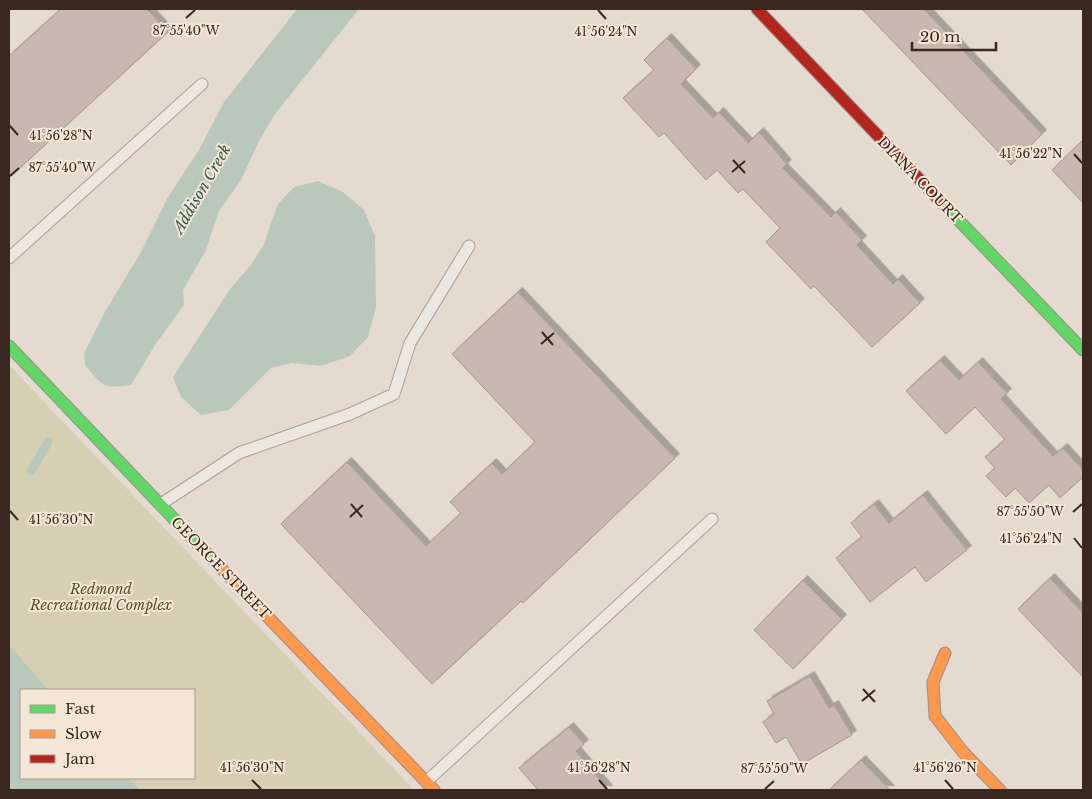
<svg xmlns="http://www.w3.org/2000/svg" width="1092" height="799" viewBox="0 0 1092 799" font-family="'Libre Baskerville',serif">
  <defs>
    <filter id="shadow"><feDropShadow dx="4.5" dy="-4.5" stdDeviation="0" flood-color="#0004"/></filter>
  </defs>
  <rect width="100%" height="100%" fill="#e4dad0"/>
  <path fill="#d6cfb3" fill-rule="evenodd" d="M 9,365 L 414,790 L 9,790 ZM 21,690 L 194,690 L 194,778 L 21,778 Z"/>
  <g fill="#bac8bc">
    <path d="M 297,9 L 359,9 L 275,114 L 259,141 L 241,180 L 219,211 L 205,252 L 183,290 L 184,305 L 155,345 L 131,385 C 102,389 103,386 85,365 L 84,353 L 106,310 L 141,252 L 167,199 L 200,148 L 224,102 Z"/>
    <path d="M 318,181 L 343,192 L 364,210 L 375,236 L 376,307 L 368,337 L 350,356 L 321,366 L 292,363 L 271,368 L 229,410 L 201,415 L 181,397 L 173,377 L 230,289 L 250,266 L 263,246 L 278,204 L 294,187 Z"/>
    <path d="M 9,645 L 48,690 L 21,690 L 21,778 L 128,778 L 140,790 L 9,790 Z"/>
  </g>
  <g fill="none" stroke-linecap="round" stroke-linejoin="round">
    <path stroke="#bac8bc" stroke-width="9" d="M 31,471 L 48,442"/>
  </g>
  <g fill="#c8b8b1" stroke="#a5968f" filter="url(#shadow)">
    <path d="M 61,9 L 147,9 L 168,32 L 9,178 L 9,56 Z"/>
    <path d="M 862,9 L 924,9 L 1042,134 L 1011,165 Z"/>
    <path d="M 667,38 L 696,69 L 681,84 L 713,118 L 719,112 L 748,143 L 759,132 L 787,164 L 783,168 L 831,217 L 836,212 L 862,240 L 857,245 L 893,284 L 898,279 L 920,303 L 872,347 L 814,286 L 811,289 L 766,242 L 780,228 L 743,189 L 738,193 L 717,170 L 706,180 L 664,133 L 659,137 L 623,98 L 654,70 L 644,60 Z"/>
    <path d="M 1083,140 L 1083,203 L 1052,170 Z"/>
    <path d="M 518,292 L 675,458 L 523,603 L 521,601 L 432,684 L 281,524 L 347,462 L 426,546 L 461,513 L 450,502 L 492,463 L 502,474 L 535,442 L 452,354 Z"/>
    <path d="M 940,360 L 959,380 L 978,362 L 1007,393 L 1001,399 L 1053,456 L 1063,448 L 1083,470 L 1083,477 L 1060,498 L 1049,485 L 1029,503 L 1015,488 L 1006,497 L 986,476 L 995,468 L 985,457 L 1005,440 L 975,407 L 946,434 L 906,391 Z"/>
    <path d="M 923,495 L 967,550 L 926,582 L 915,567 L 870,602 L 836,558 L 862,537 L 851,523 L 874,504 L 889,523 Z"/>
    <path d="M 1050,578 L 1083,613 L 1083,677 L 1018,609 Z"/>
    <path d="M 803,580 L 842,619 L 793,669 L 754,630 Z"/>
    <path d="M 810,676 L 829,708 L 834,705 L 852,735 L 802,764 L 786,737 L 776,743 L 763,722 L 774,714 L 767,701 Z"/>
    <path d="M 569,727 L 584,744 L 576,751 L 608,790 L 538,790 L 519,768 Z"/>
    <path d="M 861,760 L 890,790 L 829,790 Z"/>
  </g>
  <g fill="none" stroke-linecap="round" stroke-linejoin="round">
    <defs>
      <g id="lane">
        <path d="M 9,258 L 202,84"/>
        <path d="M 161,504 L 239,453 L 350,414 L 394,394 L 410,343 L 469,246"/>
        <path d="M 426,782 L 712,519"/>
      </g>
      <g id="fast">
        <path d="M 945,206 L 1083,350"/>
        <path d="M 9,346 L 216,563"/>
      </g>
      <g id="slow">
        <path d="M 216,563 L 434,790"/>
        <path d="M 945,653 L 933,682 L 935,716 L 963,752 L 1000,790"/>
      </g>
      <path id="jam" d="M 757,9 L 945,206"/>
    </defs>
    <use href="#lane" stroke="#aaa099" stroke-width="13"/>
    <use href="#fast" stroke="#998f88" stroke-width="13"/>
    <use href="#slow" stroke="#998f88" stroke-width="13"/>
    <use href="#jam" stroke="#998f88" stroke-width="13"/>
    <use href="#lane" stroke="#ece7e1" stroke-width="11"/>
    <use href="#fast" stroke="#63d668" stroke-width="11"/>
    <use href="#slow" stroke="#ff974d" stroke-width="11"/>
    <use href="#jam" stroke="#b3261e" stroke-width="11"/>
  </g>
  <path fill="none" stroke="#392720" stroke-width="2" d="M 598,10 L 606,19M 186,18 L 195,10M 10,126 L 18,135M 1074,154 L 1082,163M 733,160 L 745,173M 732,172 L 745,161M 10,176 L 19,168M 542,332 L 553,345M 541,344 L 554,333M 351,504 L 362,517M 10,511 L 18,520M 1073,512 L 1082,504M 350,517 L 363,505M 1074,538 L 1082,548M 863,689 L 875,702M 862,701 L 875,690M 252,780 L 261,789M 599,780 L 607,789M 945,780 L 953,789M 765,789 L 774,781"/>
  <g text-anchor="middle" stroke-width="4" stroke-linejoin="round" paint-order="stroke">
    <g font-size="14" fill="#392720" stroke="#f4e6d7">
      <text transform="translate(920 180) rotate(46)" y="5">DIANA COURT</text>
      <text transform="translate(221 568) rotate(46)" y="5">GEORGE STREET</text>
    </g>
    <g font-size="14" font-style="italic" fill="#525428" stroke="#f4e6d7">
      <text x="101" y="594">Redmond<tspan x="101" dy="16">Recreational Complex</tspan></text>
    </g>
    <g font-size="15" font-style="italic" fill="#31584d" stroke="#f4e6d7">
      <text transform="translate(202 189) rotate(-60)" y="5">Addison Creek</text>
    </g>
  </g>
  <g font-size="12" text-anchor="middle" fill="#392720" stroke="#f4e6d7" stroke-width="4" stroke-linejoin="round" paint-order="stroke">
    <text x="186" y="35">87°55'40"W</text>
    <text x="606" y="36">41°56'24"N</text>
    <text x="61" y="140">41°56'28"N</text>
    <text x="1031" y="158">41°56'22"N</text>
    <text x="62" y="172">87°55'40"W</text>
    <text x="1030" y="516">87°55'50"W</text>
    <text x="61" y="524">41°56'30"N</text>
    <text x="1031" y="543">41°56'24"N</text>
    <text x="252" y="772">41°56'30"N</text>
    <text x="599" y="772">41°56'28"N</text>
    <text x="945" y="772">41°56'26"N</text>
    <text x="774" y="773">87°55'50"W</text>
  </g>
  <rect width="1092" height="799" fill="none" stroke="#392720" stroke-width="20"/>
  <rect x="20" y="689" width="175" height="90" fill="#f4e6d7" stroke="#a99a8e"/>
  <rect x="30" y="705" width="25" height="8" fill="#63d668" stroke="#a99a8e"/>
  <text x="65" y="714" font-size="15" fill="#392720">Fast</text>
  <rect x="30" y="730" width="25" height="8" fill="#ff974d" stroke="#a99a8e"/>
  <text x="65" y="739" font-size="15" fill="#392720">Slow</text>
  <rect x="30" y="755" width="25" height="8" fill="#b3261e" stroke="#a99a8e"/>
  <text x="65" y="764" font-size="15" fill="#392720">Jam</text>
  <path d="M912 42v8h84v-8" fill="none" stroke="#392720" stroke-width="2.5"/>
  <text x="920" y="42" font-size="15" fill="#392720" stroke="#f4e6d7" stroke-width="4" paint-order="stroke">20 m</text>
</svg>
